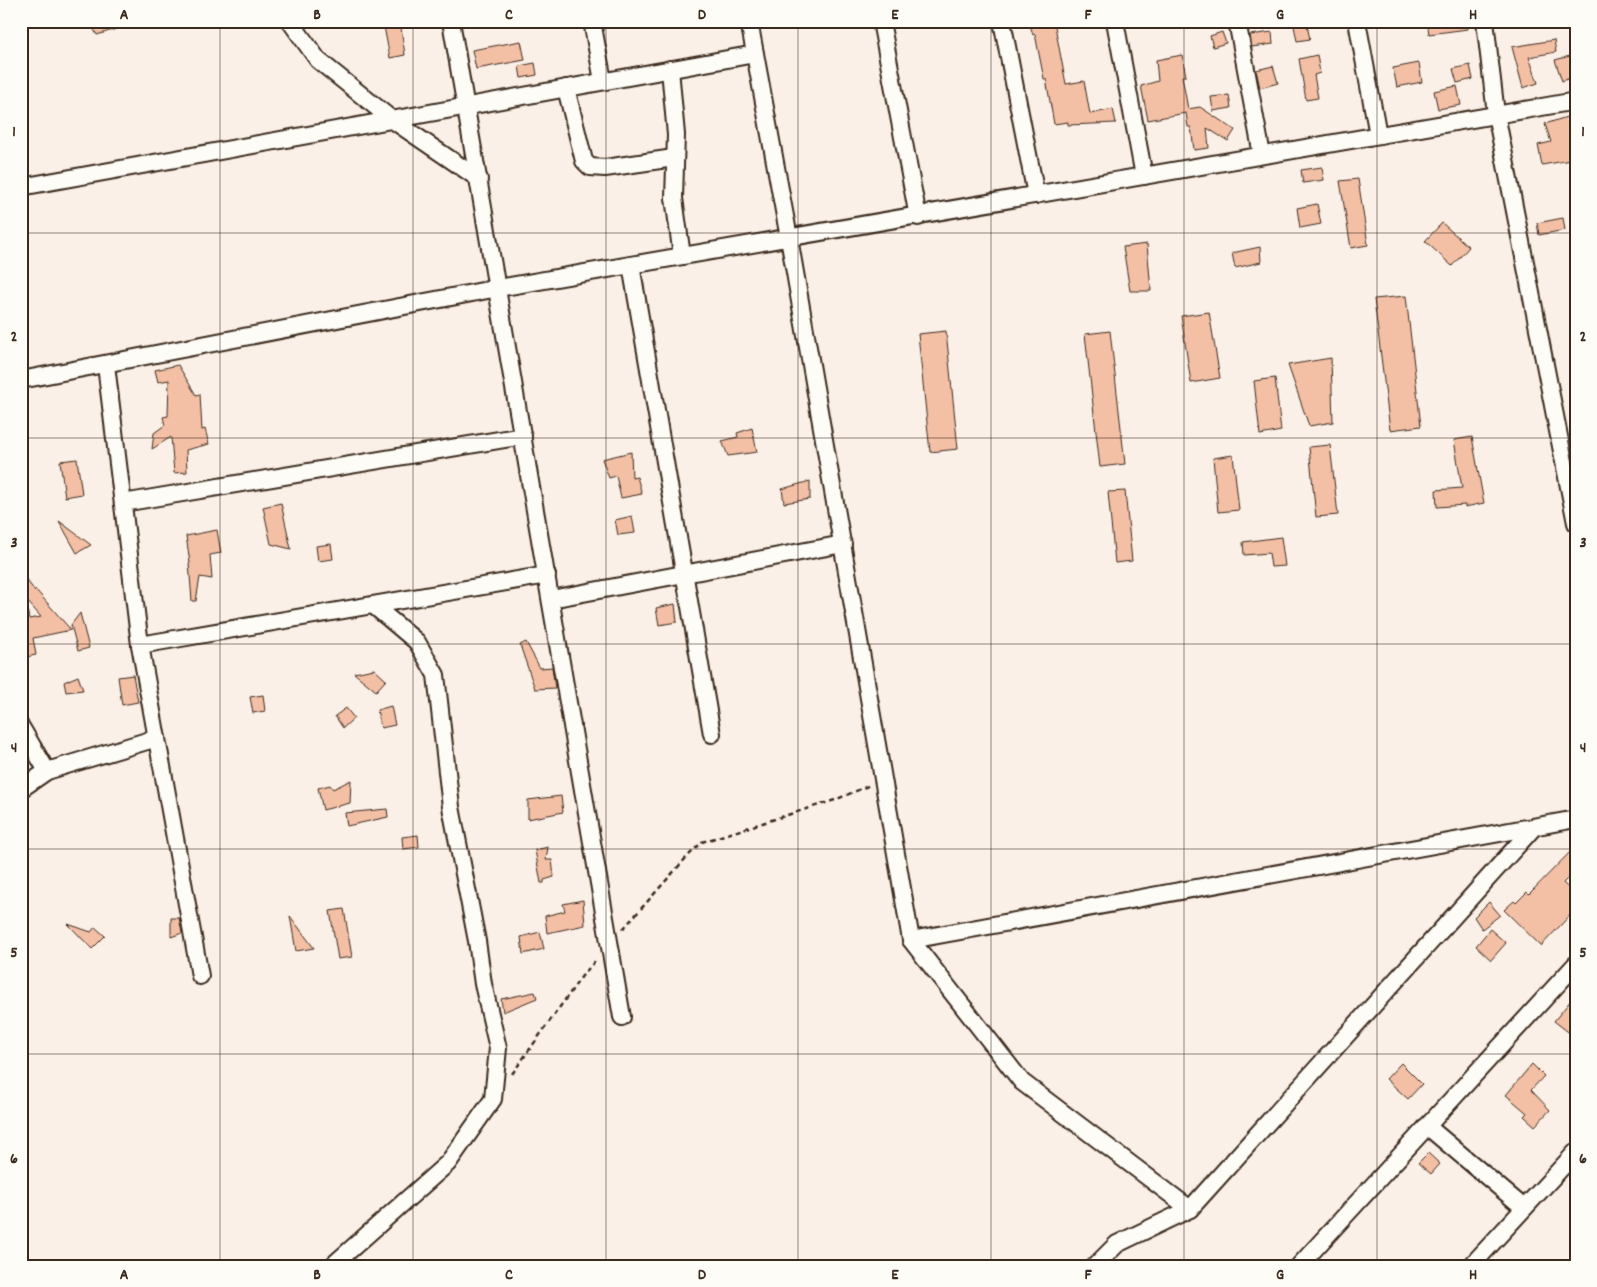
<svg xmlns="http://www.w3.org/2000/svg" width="1597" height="1287" viewBox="0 0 1597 1287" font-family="Dekko,sans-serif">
  <rect width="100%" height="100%" fill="#fbf0e7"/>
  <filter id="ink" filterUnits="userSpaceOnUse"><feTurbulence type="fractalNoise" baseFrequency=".02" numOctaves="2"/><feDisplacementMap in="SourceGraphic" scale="10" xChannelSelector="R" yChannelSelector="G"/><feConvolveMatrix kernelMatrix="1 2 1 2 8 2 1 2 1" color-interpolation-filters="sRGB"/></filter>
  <g filter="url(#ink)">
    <g fill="#f3bfa5" stroke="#3b2a1e">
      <path d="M 89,21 L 132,21 L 132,24 L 97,35 Z"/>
      <path d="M 383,21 L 400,21 L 405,55 L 390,58 Z"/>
      <path d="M 1029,21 L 1054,21 L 1066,84 L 1084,81 L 1090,114 L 1113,109 L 1116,123 L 1068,125 L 1068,122 L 1054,124 L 1046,79 L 1044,79 L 1035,34 L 1033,35 Z"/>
      <path d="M 1293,21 L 1306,21 L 1310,39 L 1297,41 Z"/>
      <path d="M 1427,21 L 1467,21 L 1468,29 L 1429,34 Z"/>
      <path d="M 1222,32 L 1226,43 L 1213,47 L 1210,36 Z"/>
      <path d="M 1272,32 L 1273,44 L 1252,47 L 1250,35 Z"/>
      <path d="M 1554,40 L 1556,52 L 1529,57 L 1538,83 L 1523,88 L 1512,47 Z"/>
      <path d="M 521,41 L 525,60 L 476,69 L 472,50 Z"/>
      <path d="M 1182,55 L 1186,76 L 1182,76 L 1188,109 L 1200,107 L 1235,130 L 1228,141 L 1207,128 L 1209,148 L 1194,150 L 1191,127 L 1188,127 L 1186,113 L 1148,120 L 1141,86 L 1158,81 L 1156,60 Z"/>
      <path d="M 1317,55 L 1320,73 L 1314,75 L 1318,98 L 1306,100 L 1299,59 Z"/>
      <path d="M 1570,56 L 1576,76 L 1562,81 L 1555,60 Z"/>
      <path d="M 535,63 L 537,75 L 521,78 L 519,66 Z"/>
      <path d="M 1419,63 L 1422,82 L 1397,87 L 1393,68 Z"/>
      <path d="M 1470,65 L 1473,79 L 1457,83 L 1453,69 Z"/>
      <path d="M 1273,66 L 1278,83 L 1260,88 L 1256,70 Z"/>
      <path d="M 1457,86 L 1461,105 L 1438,109 L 1434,91 Z"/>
      <path d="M 1229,95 L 1231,108 L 1213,111 L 1211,97 Z"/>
      <path d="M 1576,114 L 1576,159 L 1542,165 L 1538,145 L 1551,142 L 1545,124 Z"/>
      <path d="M 1322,167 L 1324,180 L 1303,183 L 1301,170 Z"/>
      <path d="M 1358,179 L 1368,245 L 1351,248 L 1340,181 Z"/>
      <path d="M 1317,204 L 1321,224 L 1300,228 L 1297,208 Z"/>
      <path d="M 1563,218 L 1565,230 L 1539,235 L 1537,223 Z"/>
      <path d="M 1442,223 L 1469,247 L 1452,266 L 1425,241 Z"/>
      <path d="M 1147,244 L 1151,291 L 1130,291 L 1123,247 Z"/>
      <path d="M 1260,247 L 1261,262 L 1235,268 L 1232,253 Z"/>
      <path d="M 1406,296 L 1421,426 L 1390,430 L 1374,299 Z"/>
      <path d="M 1209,312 L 1220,378 L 1191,383 L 1181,316 Z"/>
      <path d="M 946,331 L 958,449 L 930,452 L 918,334 Z"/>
      <path d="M 1110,331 L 1125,464 L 1100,467 L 1085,334 Z"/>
      <path d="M 1331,358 L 1333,422 L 1309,426 L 1288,365 Z"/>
      <path d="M 178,365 L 196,395 L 200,394 L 202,430 L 205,429 L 209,444 L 186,450 L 187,472 L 174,473 L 171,437 L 152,449 L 154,433 L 165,425 L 163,417 L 168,416 L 169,380 L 158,382 L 155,370 Z"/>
      <path d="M 1275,378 L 1281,431 L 1260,435 L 1254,381 Z"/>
      <path d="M 752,428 L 757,452 L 728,456 L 722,441 L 738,437 L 737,433 Z"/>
      <path d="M 1472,437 L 1484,503 L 1465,507 L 1465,505 L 1437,507 L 1436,490 L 1462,488 L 1454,440 Z"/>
      <path d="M 1330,445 L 1338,515 L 1316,517 L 1309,447 Z"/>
      <path d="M 631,452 L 632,478 L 637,477 L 642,494 L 621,498 L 616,476 L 609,478 L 602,459 Z"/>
      <path d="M 1233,455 L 1239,510 L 1218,512 L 1213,458 Z"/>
      <path d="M 77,459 L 82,494 L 65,497 L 60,461 Z"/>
      <path d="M 810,481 L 810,499 L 784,503 L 782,489 Z"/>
      <path d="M 1125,491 L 1132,561 L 1115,563 L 1108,492 Z"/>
      <path d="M 281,503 L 291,549 L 271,544 L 263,507 Z"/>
      <path d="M 632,516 L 635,533 L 618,535 L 615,520 Z"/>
      <path d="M 59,521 L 91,545 L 77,553 Z"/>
      <path d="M 217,530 L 221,553 L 210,555 L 212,579 L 200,577 L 196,601 L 192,601 L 189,563 L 190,563 L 186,536 Z"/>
      <path d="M 1281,537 L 1285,566 L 1271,567 L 1269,553 L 1244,555 L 1243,542 Z"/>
      <path d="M 331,544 L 333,559 L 318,561 L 316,546 Z"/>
      <path d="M 21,573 L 35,591 L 36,590 L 71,630 L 33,638 L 36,655 L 21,658 L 21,609 L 27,608 L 29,619 L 41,617 L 21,594 Z"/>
      <path d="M 675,604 L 677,622 L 659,625 L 656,608 Z"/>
      <path d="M 80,613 L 89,648 L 78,651 L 71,625 Z"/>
      <path d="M 526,642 L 540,668 L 552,667 L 555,688 L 535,689 L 520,645 Z"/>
      <path d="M 374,669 L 386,680 L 376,691 L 354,673 Z"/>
      <path d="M 133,675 L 138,702 L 122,705 L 118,677 Z"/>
      <path d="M 78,676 L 83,690 L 66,692 L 64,682 Z"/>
      <path d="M 263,695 L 265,711 L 253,713 L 250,697 Z"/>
      <path d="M 391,706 L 395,725 L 381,728 L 377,710 Z"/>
      <path d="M 346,708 L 354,718 L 343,728 L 335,716 Z"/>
      <path d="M 351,780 L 350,803 L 323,810 L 318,788 L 330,785 L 333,789 Z"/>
      <path d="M 561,796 L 563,812 L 528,819 L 528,800 Z"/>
      <path d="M 387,809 L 388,817 L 347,826 L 345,813 Z"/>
      <path d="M 418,835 L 419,847 L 403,849 L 402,837 Z"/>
      <path d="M 1576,846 L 1576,870 L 1563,883 L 1576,895 L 1576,909 L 1541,946 L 1504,910 L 1514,901 L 1516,903 L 1527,892 L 1529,894 Z"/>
      <path d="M 548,847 L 546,860 L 552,860 L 554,877 L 544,880 L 544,883 L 541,883 L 535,850 Z"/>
      <path d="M 583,900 L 585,925 L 547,933 L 545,916 L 565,911 L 563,904 Z"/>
      <path d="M 1489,902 L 1500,915 L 1482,929 L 1474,917 Z"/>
      <path d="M 344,909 L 352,957 L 338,959 L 330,911 Z"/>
      <path d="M 290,916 L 314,948 L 296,951 Z"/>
      <path d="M 171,918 L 179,918 L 182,933 L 171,937 Z"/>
      <path d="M 68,924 L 91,932 L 95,927 L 105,936 L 92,949 Z"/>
      <path d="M 1490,929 L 1506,943 L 1491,960 L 1476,946 Z"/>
      <path d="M 540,932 L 544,949 L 523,954 L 521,937 Z"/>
      <path d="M 535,992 L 537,998 L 503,1012 L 501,999 Z"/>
      <path d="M 1576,994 L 1576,1038 L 1554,1021 Z"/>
      <path d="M 1401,1063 L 1422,1084 L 1408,1099 L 1386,1079 Z"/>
      <path d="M 1532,1064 L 1544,1076 L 1531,1090 L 1550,1110 L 1535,1126 L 1524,1116 L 1527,1113 L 1506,1095 Z"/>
      <path d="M 1428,1153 L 1440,1164 L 1431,1174 L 1418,1163 Z"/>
    </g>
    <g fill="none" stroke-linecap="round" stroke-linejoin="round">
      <defs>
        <g id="minor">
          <path d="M 290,21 L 318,60 L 391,119 L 479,179"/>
          <path d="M 451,21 L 622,1017"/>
          <path d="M 592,21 L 603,81"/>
          <path d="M 749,21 L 789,238 L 911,940 L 1022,1082 L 1190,1209"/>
          <path d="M 881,21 L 918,217"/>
          <path d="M 1002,21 L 1036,195"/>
          <path d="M 1115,21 L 1144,176"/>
          <path d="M 1237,21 L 1262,155"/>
          <path d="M 1357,21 L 1378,135"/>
          <path d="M 1485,21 L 1496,114 L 1576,523"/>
          <path d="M 670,69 L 676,135 L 674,198 L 682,256"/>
          <path d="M 566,88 L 584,161 L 590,167 L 605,168 L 674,158"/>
          <path d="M 21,187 L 755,54"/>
          <path d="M 631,265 L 712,734"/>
          <path d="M 106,365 L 140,645 L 200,976"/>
          <path d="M 21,380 L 498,288 L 1576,101"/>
          <path d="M 123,503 L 523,436"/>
          <path d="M 551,599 L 843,544"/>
          <path d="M 140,645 L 547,575"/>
          <path d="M 21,727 L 47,771"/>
          <path d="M 21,789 L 47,771 L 157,738"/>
          <path d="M 911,940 L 1576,819"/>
          <path d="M 1427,1126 L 1524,1208"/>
          <path d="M 332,1266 L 448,1163 L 493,1099 L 498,1048 L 483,984 L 477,941 L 451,807 L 436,675 L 417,642 L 373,605"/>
          <path d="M 1095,1266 L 1117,1244 L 1190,1209 L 1534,827"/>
          <path d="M 1299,1266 L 1576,964"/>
          <path d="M 1471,1266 L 1576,1152"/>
        </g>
      </defs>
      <use href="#minor" stroke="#3b2a1e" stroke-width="20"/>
      <g stroke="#3b2a1e" stroke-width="2.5" stroke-dasharray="5 4" stroke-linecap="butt">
        <path d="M 623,929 L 686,858 L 702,842 L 835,800 L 870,785"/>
        <path d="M 512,1074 L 582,976 L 596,960"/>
      </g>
      <use href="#minor" stroke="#fdfcf7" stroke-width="16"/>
    </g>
  </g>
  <path fill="none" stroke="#3b2a1e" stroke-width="1" stroke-opacity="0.55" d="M 220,21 L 220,1266M 413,21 L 413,1266M 606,21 L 606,1266M 798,21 L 798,1266M 991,21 L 991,1266M 1184,21 L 1184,1266M 1377,21 L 1377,1266M 21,233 L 1576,233M 21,438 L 1576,438M 21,644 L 1576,644M 21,849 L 1576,849M 21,1054 L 1576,1054"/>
  <rect width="1597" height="1287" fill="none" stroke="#fdfcf7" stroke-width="55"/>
  <rect x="28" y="28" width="1542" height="1232" fill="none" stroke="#3b2a1e" stroke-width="2"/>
  <g font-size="16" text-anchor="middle" font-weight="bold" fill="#3b2a1e">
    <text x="124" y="19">A</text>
    <text x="317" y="19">B</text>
    <text x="509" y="19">C</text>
    <text x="702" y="19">D</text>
    <text x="895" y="19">E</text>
    <text x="1088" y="19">F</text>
    <text x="1280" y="19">G</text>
    <text x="1473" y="19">H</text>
    <text x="14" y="136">1</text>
    <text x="1583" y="136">1</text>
    <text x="14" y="341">2</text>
    <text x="1583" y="341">2</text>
    <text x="14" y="547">3</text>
    <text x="1583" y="547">3</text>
    <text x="14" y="752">4</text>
    <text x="1583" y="752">4</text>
    <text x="14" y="957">5</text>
    <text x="1583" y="957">5</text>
    <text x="14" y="1163">6</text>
    <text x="1583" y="1163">6</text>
    <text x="124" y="1279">A</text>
    <text x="317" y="1279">B</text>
    <text x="509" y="1279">C</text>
    <text x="702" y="1279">D</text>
    <text x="895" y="1279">E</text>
    <text x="1088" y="1279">F</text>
    <text x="1280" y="1279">G</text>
    <text x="1473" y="1279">H</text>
  </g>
</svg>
